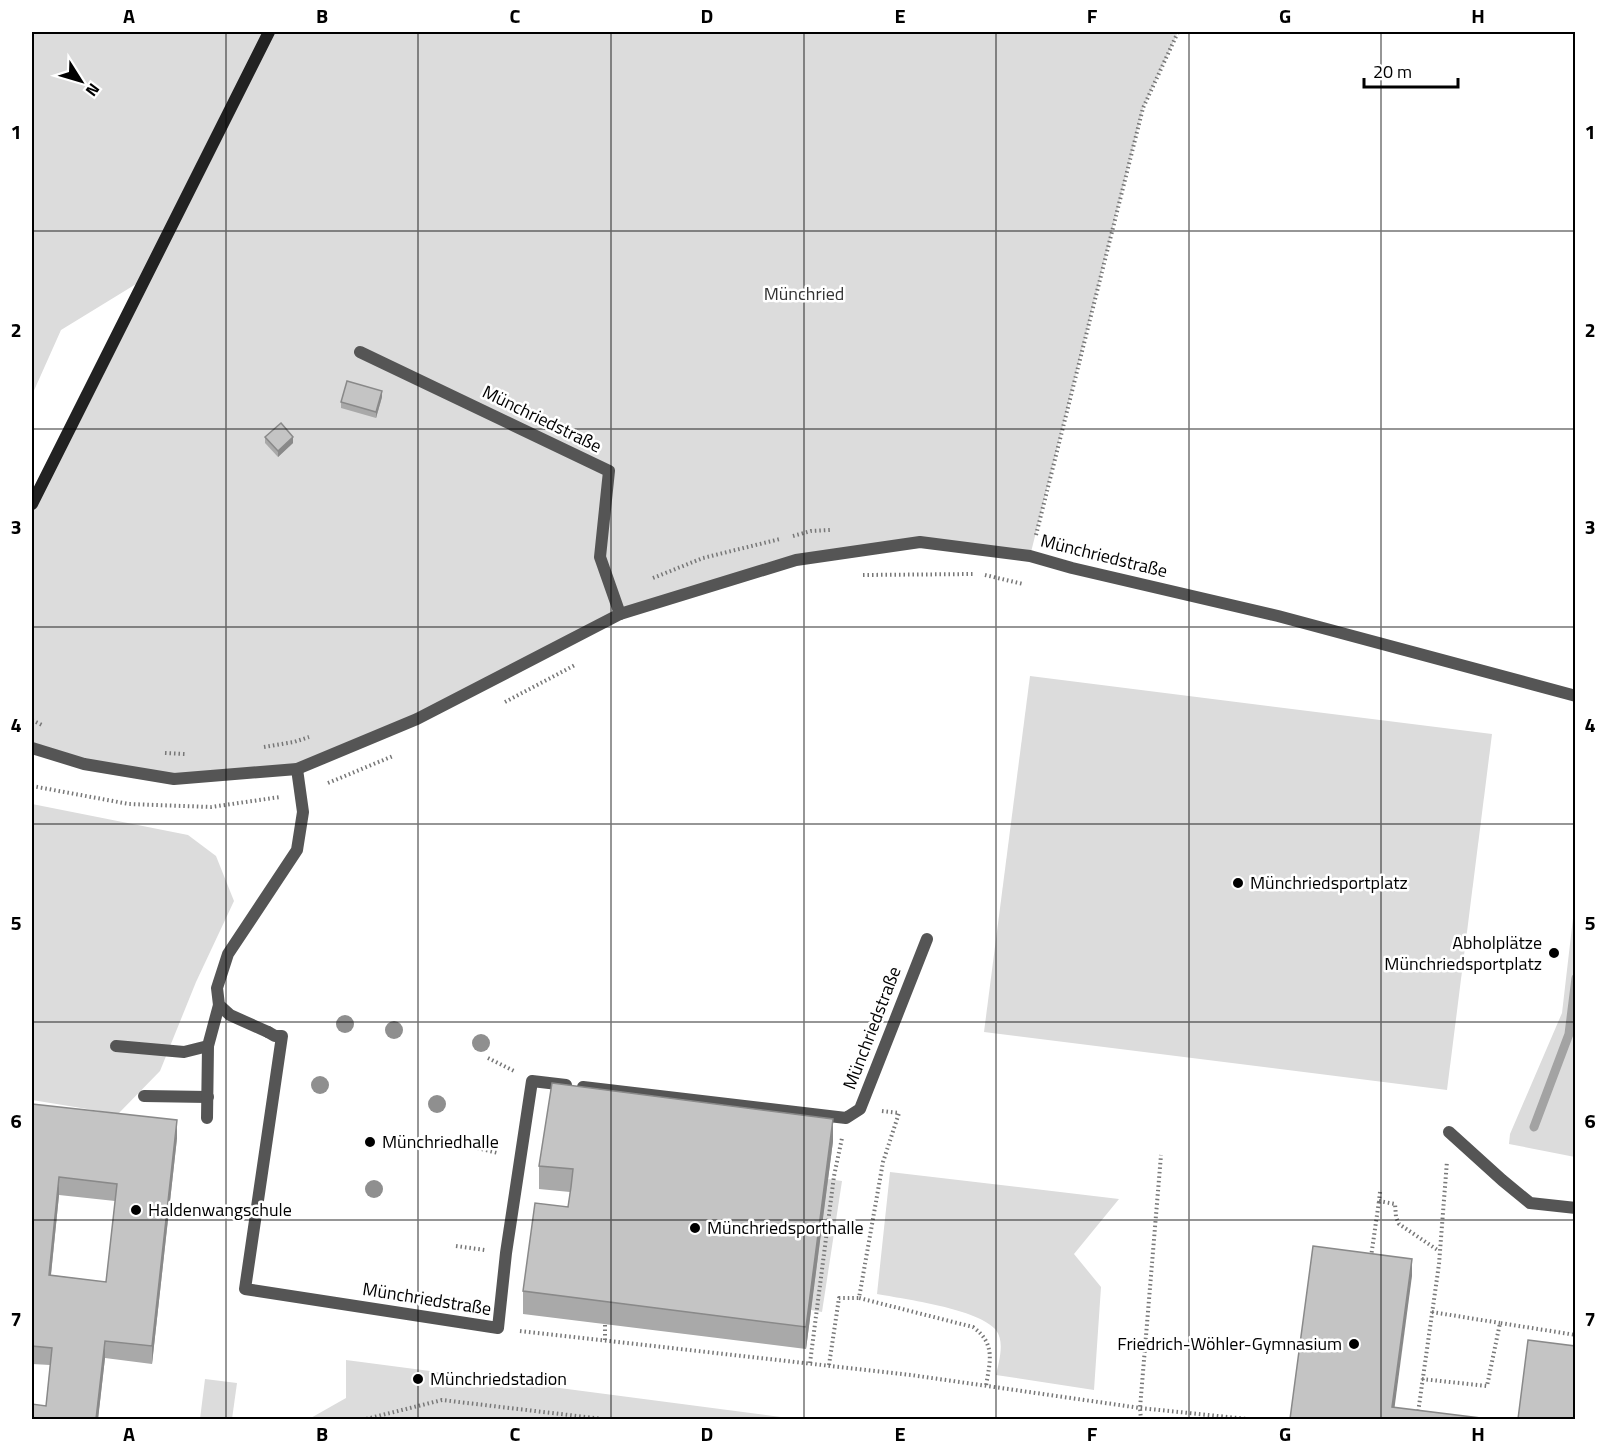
<svg xmlns="http://www.w3.org/2000/svg" width="1607" height="1451" viewBox="0 0 1607 1451" font-family="'Titillium Web',sans-serif">
  <rect width="100%" height="100%" fill="#fff"/>
  <g fill="#dcdcdc">
    <path d="M 32,32 L 1178,32 L 1143,108 L 1030,556 L 920,542 L 796,560 L 620,614 L 556,648 L 297,769 L 174,779 L 32,748 L 32,504 L 141,281 L 61,330 L 32,395 Z"/>
    <path d="M 1030,676 L 1492,734 L 1447,1090 L 984,1032 Z"/>
    <path d="M 32,804 L 188,835 L 216,856 L 234,901 L 196,982 L 160,1071 L 118,1114 L 32,1100 Z"/>
    <path d="M 1575,901 L 1576,1157 L 1575,1157 L 1509,1144 L 1510,1134 L 1562,1013 Z"/>
    <path d="M 890,1172 L 1119,1199 L 1074,1254 L 1101,1287 L 1094,1390 L 996,1375 C 999,1361 1005,1342 996,1330 C 979,1309 904,1299 877,1294 Z"/>
    <path d="M 828,1179 L 842,1181 L 822,1312 L 811,1310 Z"/>
    <path d="M 346,1360 L 796,1419 L 309,1419 L 346,1398 Z"/>
    <path d="M 205,1379 L 237,1383 L 232,1419 L 200,1419 Z"/>
  </g>
  <g fill="none" stroke-linecap="round" stroke-linejoin="round">
    <path stroke="#a3a3a3" stroke-width="9" d="M 1534,1127 L 1569,1034 L 1576,978"/>
    <g stroke="#777" stroke-width="4" stroke-dasharray="1.5 3" stroke-linecap="butt">
      <path d="M 1036,535 L 1143,108 L 1178,32"/>
      <path d="M 793,536 L 811,531 L 830,530"/>
      <path d="M 863,575 L 975,574"/>
      <path d="M 985,575 L 1023,584"/>
      <path d="M 653,578 L 703,558 L 780,539"/>
      <path d="M 505,702 L 575,665"/>
      <path d="M 32,720 L 44,726"/>
      <path d="M 264,747 L 294,742 L 309,737"/>
      <path d="M 165,753 L 185,754"/>
      <path d="M 328,783 L 393,756"/>
      <path d="M 32,786 L 129,804 L 211,807 L 280,797"/>
      <path d="M 488,1058 L 514,1071"/>
      <path d="M 882,1111 L 899,1113 L 883,1162 L 859,1298 L 973,1327 C 996,1344 990,1361 986,1386"/>
      <path d="M 473,1147 L 498,1153"/>
      <path d="M 1380,1192 L 1379,1201 L 1395,1204 L 1396,1217 L 1399,1224 L 1439,1251"/>
      <path d="M 456,1246 L 485,1250"/>
      <path d="M 1371,1257 L 1379,1201"/>
      <path d="M 1432,1312 L 1500,1323"/>
      <path d="M 520,1331 L 911,1375 L 1140,1408 L 1257,1420"/>
      <path d="M 605,1340 L 605,1324"/>
      <path d="M 810,1363 L 834,1176 L 842,1138"/>
      <path d="M 829,1365 L 839,1298 L 859,1298"/>
      <path d="M 1422,1379 L 1487,1386 L 1500,1323 L 1576,1335"/>
      <path d="M 362,1420 L 442,1400 L 611,1420"/>
      <path d="M 1141,1420 L 1140,1408 L 1161,1155"/>
      <path d="M 1417,1420 L 1439,1264 L 1447,1161"/>
    </g>
    <g stroke="#555" stroke-width="12">
      <path d="M 360,352 L 609,471 L 600,557 L 620,614"/>
      <path d="M 268,1032 L 230,1015 L 219,1005 L 217,988 L 228,954 L 297,850 L 303,812 L 297,769"/>
      <path d="M 116,1046 L 184,1052 L 208,1046"/>
      <path d="M 144,1096 L 208,1097"/>
      <path d="M 207,1118 L 208,1046 L 219,1005"/>
      <path d="M 1449,1132 L 1502,1180 L 1530,1203 L 1576,1208"/>
    </g>
    <g stroke="#555" stroke-width="12">
      <path d="M 32,748 L 84,764 L 174,779 L 297,769 L 417,719 L 620,614 L 796,560 L 920,542 L 1030,556 L 1072,568 L 1278,616 L 1576,696"/>
      <path d="M 268,1032 L 275,1036 L 282,1036 L 245,1289 L 498,1328 L 506,1253 L 532,1081 L 566,1085"/>
      <path d="M 583,1087 L 846,1118 L 860,1109 L 927,939"/>
    </g>
    <path stroke="#222" stroke-width="12" d="M 32,504 L 269,32"/>
  </g>
  <g fill="#8f8f8f">
    <circle cx="345" cy="1024" r="9"/>
    <circle cx="394" cy="1030" r="9"/>
    <circle cx="481" cy="1043" r="9"/>
    <circle cx="320" cy="1085" r="9"/>
    <circle cx="437" cy="1104" r="9"/>
    <circle cx="374" cy="1189" r="9"/>
  </g>
  <g fill="#a9a9a9" fill-rule="evenodd">
    <path d="M 382,397 L 376,418 L 341,408 L 341,402 Z"/>
    <path d="M 265,437 L 293,443 L 278,457 L 265,443 Z"/>
    <path d="M 32,1104 L 177,1138 L 152,1364 L 105,1358 L 98,1419 L 32,1419 L 46,1406 L 50,1365 L 32,1364 ZM 59,1195 L 115,1201 L 106,1282 L 51,1275 Z"/>
    <path d="M 833,1141 L 806,1349 L 523,1314 L 523,1291 L 568,1207 L 570,1192 L 539,1189 L 539,1166 Z"/>
  </g>
  <g fill="#898989">
    <path d="M 382,391 L 382,397 L 376,418 L 376,412 Z"/>
    <path d="M 293,437 L 293,443 L 278,457 L 278,451 Z"/>
    <path d="M 833,1119 L 833,1141 L 806,1349 L 806,1327 Z"/>
    <path d="M 177,1120 L 177,1138 L 152,1364 L 152,1346 Z"/>
    <path d="M 59,1177 L 59,1195 L 49,1293 L 49,1275 Z"/>
    <path d="M 1412,1259 L 1412,1276 L 1393,1419 L 1392,1407 Z"/>
    <path d="M 105,1341 L 105,1358 L 98,1419 L 96,1419 Z"/>
  </g>
  <g fill="#c4c4c4" stroke="#898989" stroke-width="1.5" fill-rule="evenodd">
    <path d="M 347,381 L 382,391 L 376,412 L 341,402 Z"/>
    <path d="M 281,423 L 293,437 L 278,451 L 265,437 Z"/>
    <path d="M 552,1083 L 833,1119 L 806,1327 L 523,1291 L 535,1203 L 568,1207 L 571,1187 L 573,1169 L 539,1166 Z"/>
    <path d="M 32,1104 L 177,1120 L 152,1346 L 105,1341 L 96,1419 L 32,1419 L 32,1404 L 46,1406 L 52,1348 L 32,1346 ZM 59,1177 L 117,1184 L 106,1282 L 49,1275 Z"/>
    <path d="M 1313,1246 L 1412,1259 L 1392,1407 L 1489,1419 L 1290,1419 Z"/>
    <path d="M 1528,1340 L 1575,1346 L 1575,1419 L 1518,1419 Z"/>
  </g>
  <path fill="none" stroke="#000" stroke-width="1.5" stroke-opacity="0.55" d="M 226,32 L 226,1420M 418,32 L 418,1420M 611,32 L 611,1420M 804,32 L 804,1420M 996,32 L 996,1420M 1189,32 L 1189,1420M 1381,32 L 1381,1420M 32,231 L 1576,231M 32,429 L 1576,429M 32,627 L 1576,627M 32,824 L 1576,824M 32,1022 L 1576,1022M 32,1220 L 1576,1220"/>
  <g fill="#000" stroke="#fff" stroke-width="2">
    <circle cx="1238" cy="883" r="6"/>
    <circle cx="1554" cy="953" r="6"/>
    <circle cx="370" cy="1142" r="6"/>
    <circle cx="136" cy="1210" r="6"/>
    <circle cx="695" cy="1228" r="6"/>
    <circle cx="1354" cy="1344" r="6"/>
    <circle cx="418" cy="1379" r="6"/>
  </g>
  <g text-anchor="middle" stroke-width="5" stroke-linejoin="round" paint-order="stroke">
    <g font-size="18" fill="#333" stroke="#fff">
      <text x="804" y="300">Münchried</text>
    </g>
    <g font-size="18" fill="#000" stroke="#fff">
      <text transform="translate(542 419) rotate(26)" y="6">Münchriedstraße</text>
      <text transform="translate(1104 556) rotate(14)" y="6">Münchriedstraße</text>
      <text transform="translate(872 1028) rotate(-69)" y="6">Münchriedstraße</text>
      <text transform="translate(427 1299) rotate(9)" y="6">Münchriedstraße</text>
    </g>
    <g font-size="18" fill="#000" stroke="#fff" text-anchor="start">
      <text x="1250" y="889">Münchriedsportplatz</text>
      <text x="1542" y="949" text-anchor="end">Abholplätze<tspan x="1542" dy="21">Münchriedsportplatz</tspan></text>
      <text x="382" y="1148">Münchriedhalle</text>
      <text x="148" y="1216">Haldenwangschule</text>
      <text x="707" y="1234">Münchriedsporthalle</text>
      <text x="1342" y="1350" text-anchor="end">Friedrich-Wöhler-Gymnasium</text>
      <text x="430" y="1385">Münchriedstadion</text>
    </g>
  </g>
  <rect width="1607" height="1451" fill="none" stroke="#ffffff" stroke-width="66"/>
  <g transform="translate(81 81) rotate(127)" stroke="#ffffff" stroke-width="4.5" paint-order="stroke">
  <path d="M0-4.5L10 22L0 15L-10 22Z" fill="#000000"/>
  <text y="-9" font-size="16" font-weight="bold" text-anchor="middle" fill="#000000">N</text>
  </g>
  <path d="M1364 78v9h94v-9" fill="none" stroke="#000000" stroke-width="3"/>
  <text x="1373" y="78" font-size="18" fill="#000000" stroke="#ffffff" stroke-width="4.5" paint-order="stroke">20 m</text>
  <rect x="33" y="33" width="1541" height="1385" fill="none" stroke="#000" stroke-width="2"/>
  <g font-size="20" text-anchor="middle" font-weight="bold" fill="#000">
    <text x="129" y="23">A</text>
    <text x="322" y="23">B</text>
    <text x="515" y="23">C</text>
    <text x="707" y="23">D</text>
    <text x="900" y="23">E</text>
    <text x="1092" y="23">F</text>
    <text x="1285" y="23">G</text>
    <text x="1478" y="23">H</text>
    <text x="16" y="139">1</text>
    <text x="1590" y="139">1</text>
    <text x="16" y="337">2</text>
    <text x="1590" y="337">2</text>
    <text x="16" y="534">3</text>
    <text x="1590" y="534">3</text>
    <text x="16" y="732">4</text>
    <text x="1590" y="732">4</text>
    <text x="16" y="930">5</text>
    <text x="1590" y="930">5</text>
    <text x="16" y="1128">6</text>
    <text x="1590" y="1128">6</text>
    <text x="16" y="1326">7</text>
    <text x="1590" y="1326">7</text>
    <text x="129" y="1441">A</text>
    <text x="322" y="1441">B</text>
    <text x="515" y="1441">C</text>
    <text x="707" y="1441">D</text>
    <text x="900" y="1441">E</text>
    <text x="1092" y="1441">F</text>
    <text x="1285" y="1441">G</text>
    <text x="1478" y="1441">H</text>
  </g>
</svg>
